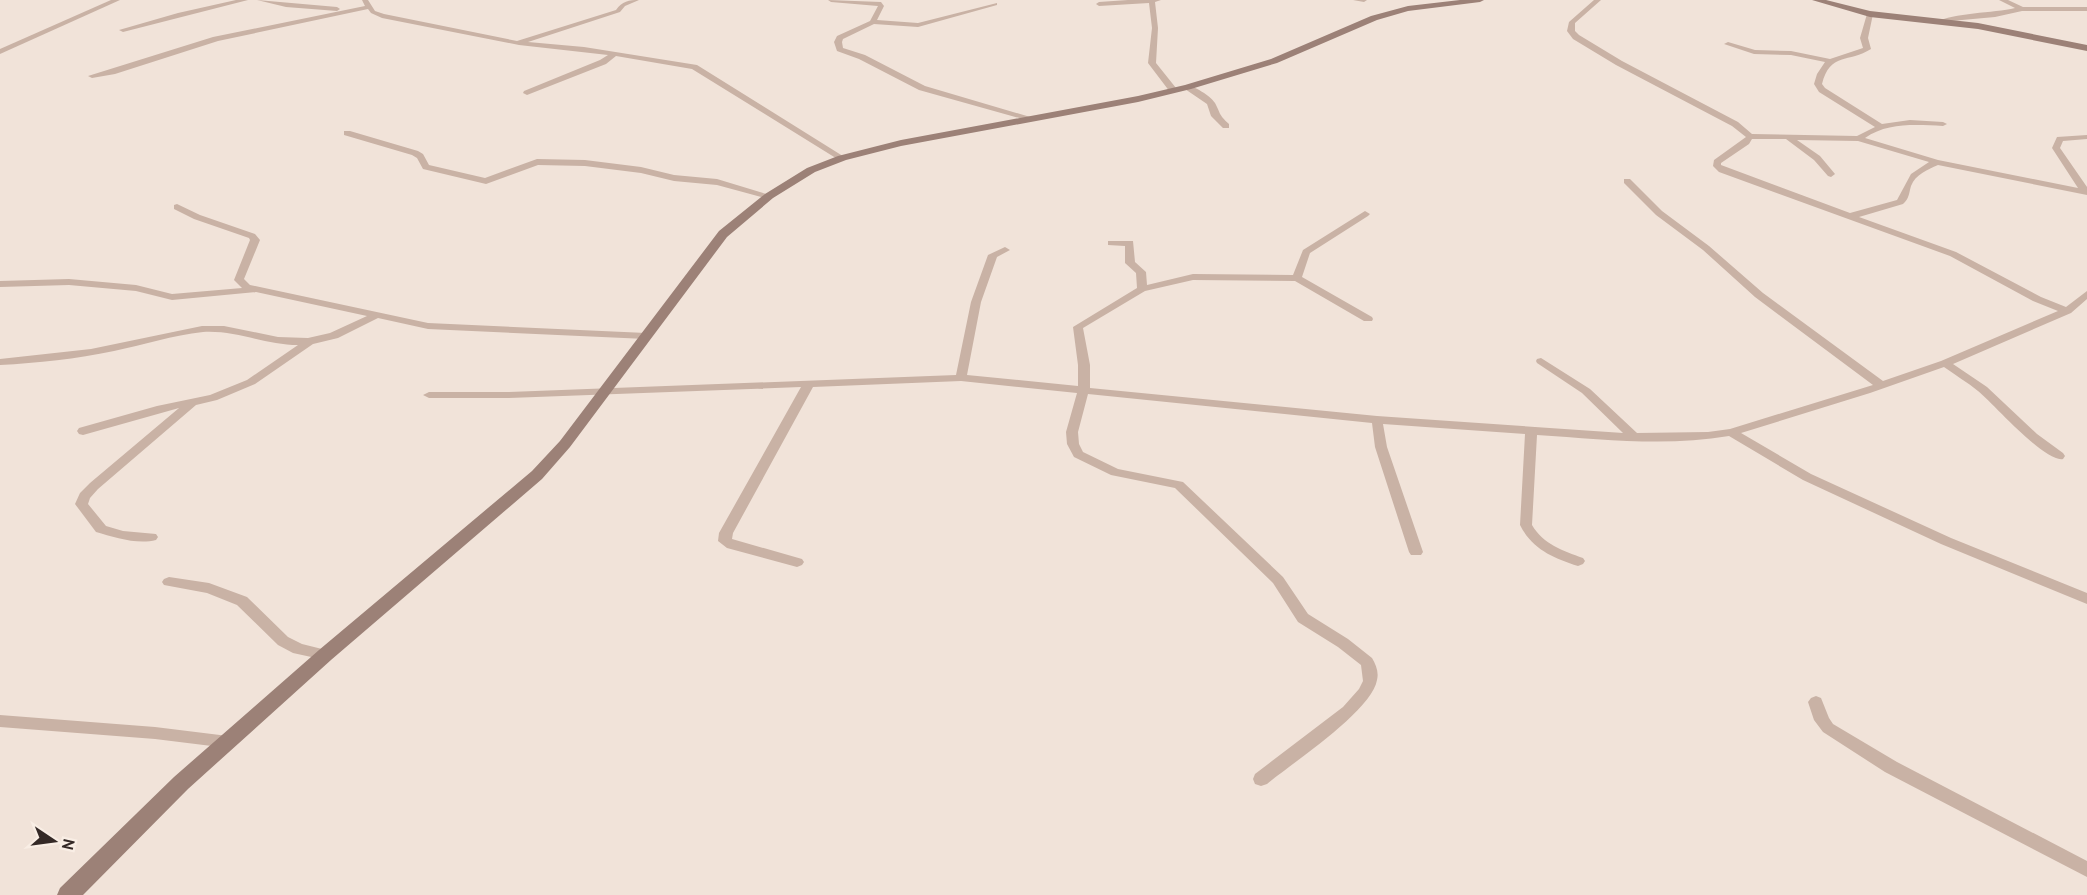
<svg xmlns="http://www.w3.org/2000/svg" width="2087" height="895" viewBox="0 0 2087 895" font-family="'PT Sans',sans-serif">
  <rect width="100%" height="100%" fill="#f1e3d9"/>
  <g fill="none" stroke-linecap="round" stroke-linejoin="round">
    <g fill="#c9b2a5" fill-rule="evenodd">
      <path d="M 111,0 L 120,0 L 0,54 L 0,49 Z"/>
      <path d="M 236,0 L 248,0 L 123,32 L 119,30 L 178,13 Z"/>
      <path d="M 257,0 L 337,7 L 340,9 L 337,11 L 286,7 Z"/>
      <path d="M 362,0 L 368,0 L 375,11 L 384,14 L 517,41 L 616,10 C 622,1 629,0 639,0 L 625,6 L 620,12 L 528,42 L 584,47 L 697,65 L 846,158 L 839,160 L 692,69 L 616,56 L 606,64 L 527,95 L 523,93 L 524,91 L 600,60 L 608,55 L 519,45 L 382,18 L 371,13 L 368,9 L 218,41 L 115,74 L 92,78 L 88,76 L 213,37 L 365,6 Z"/>
      <path d="M 828,0 L 881,2 L 884,6 L 877,20 L 918,23 L 997,3 L 997,5 L 918,27 L 874,24 L 843,39 L 842,42 L 843,48 L 865,55 L 925,86 L 1037,119 L 1030,121 L 919,90 L 859,59 L 837,51 L 834,42 L 837,36 L 870,21 L 878,6 L 831,2 Z"/>
      <path d="M 1128,0 L 1161,0 L 1155,2 L 1158,28 L 1156,63 L 1176,88 L 1176,92 L 1170,92 L 1148,63 L 1152,28 L 1149,3 L 1099,6 L 1096,4 L 1099,2 Z"/>
      <path d="M 1353,0 L 1367,0 L 1364,2 Z"/>
      <path d="M 1594,0 L 1601,0 L 1575,23 L 1575,31 L 1579,35 L 1622,61 L 1738,122 L 1752,134 L 1857,136 L 1875,127 L 1819,92 L 1814,84 L 1817,74 L 1825,62 L 1791,55 L 1754,54 L 1724,44 L 1728,42 L 1755,50 L 1791,51 L 1830,59 L 1863,48 L 1860,38 L 1867,14 L 1870,12 L 1873,14 L 1868,38 L 1871,49 C 1849,63 1830,52 1822,84 L 1825,88 L 1882,124 L 1910,120 L 1943,122 L 1947,124 L 1943,126 C 1917,125 1888,122 1865,138 L 1938,160 L 2078,188 L 2052,148 L 2057,137 L 2087,135 L 2087,139 L 2063,141 L 2060,148 L 2087,187 L 2087,195 L 1938,165 C 1927,170 1916,174 1911,186 C 1909,193 1909,199 1903,204 L 1859,217 L 1956,252 L 2041,297 L 2066,307 L 2087,291 L 2087,299 L 2071,313 L 1953,364 L 1987,387 L 2037,434 L 2063,453 L 2065,456 L 2063,459 C 2045,463 1994,404 1978,391 C 1967,382 1955,375 1944,367 L 1870,393 L 1741,433 L 1811,474 L 1951,538 L 2087,593 L 2087,604 L 1941,544 L 1803,480 L 1729,436 C 1666,447 1600,439 1537,435 L 1532,525 C 1543,544 1563,551 1583,558 L 1585,561 L 1583,564 L 1578,566 C 1553,558 1532,549 1520,525 L 1525,434 L 1383,424 L 1387,447 L 1423,552 L 1421,555 L 1411,555 L 1409,552 L 1375,447 L 1372,423 L 1088,394 L 1078,432 L 1079,444 L 1083,452 L 1118,469 L 1183,482 L 1283,577 L 1308,614 L 1348,639 L 1372,658 C 1376,665 1379,672 1377,680 C 1372,711 1292,763 1267,784 L 1261,786 L 1255,784 L 1253,779 L 1255,774 L 1343,707 L 1359,689 L 1363,681 L 1361,665 L 1338,647 L 1298,622 L 1273,583 L 1175,488 L 1111,475 L 1074,457 L 1067,444 L 1066,432 L 1077,393 L 961,381 L 813,387 L 733,533 L 732,539 L 802,559 L 804,562 L 802,565 L 797,567 L 727,548 L 718,541 L 719,533 L 801,387 L 509,398 L 429,398 L 423,395 L 429,392 L 509,392 L 956,375 L 971,302 L 988,255 L 1005,247 L 1010,250 L 997,257 L 981,302 L 967,375 L 1078,386 L 1078,365 L 1073,327 L 1137,288 L 1136,273 L 1125,263 L 1125,246 L 1108,245 L 1108,241 L 1133,241 L 1135,262 L 1146,272 L 1147,285 L 1193,274 L 1293,275 L 1303,250 L 1365,211 L 1370,214 L 1368,216 L 1310,253 L 1302,277 L 1372,317 L 1373,319 L 1372,321 L 1364,321 L 1295,281 L 1193,280 L 1145,291 L 1083,328 L 1090,365 L 1090,388 L 1377,416 L 1623,433 L 1582,393 L 1537,363 L 1536,361 L 1537,359 L 1541,358 L 1590,389 L 1637,433 L 1708,432 L 1730,429 L 1873,385 L 1755,297 L 1703,250 L 1656,215 L 1624,183 L 1624,179 L 1630,179 L 1662,211 L 1709,246 L 1763,293 L 1883,381 L 1941,361 L 2058,311 L 2033,301 L 1950,256 L 1719,172 L 1713,166 L 1714,160 L 1746,137 L 1732,126 L 1616,65 L 1573,39 L 1567,31 L 1569,22 ZM 1752,139 L 1786,139 L 1814,160 L 1828,176 L 1831,177 L 1835,174 L 1820,156 L 1797,140 L 1858,141 L 1929,162 L 1911,174 L 1897,200 L 1850,213 L 1721,165 L 1721,163 L 1749,144 Z"/>
      <path d="M 1999,0 L 2008,0 L 2023,7 L 2087,7 L 2087,11 L 2022,11 L 1995,17 L 1951,21 L 1940,24 L 1937,22 C 1952,13 1994,13 2015,8 Z"/>
      <path d="M 1185,85 C 1193,85 1211,96 1215,103 C 1221,114 1218,114 1229,124 L 1229,128 L 1223,128 L 1211,116 L 1207,104 L 1185,89 Z"/>
      <path d="M 344,131 L 350,131 L 418,151 L 423,154 L 429,165 L 485,178 L 537,159 L 585,160 L 641,167 L 674,175 L 717,179 L 773,196 L 769,199 L 717,185 L 674,181 L 641,173 L 585,166 L 538,165 L 486,184 L 423,169 L 417,158 L 412,155 L 344,135 Z"/>
      <path d="M 177,204 L 200,215 L 255,234 L 260,240 L 244,279 L 250,285 L 428,323 L 646,333 L 651,336 L 646,339 L 428,329 L 378,318 L 338,338 L 313,344 L 255,384 L 217,400 L 196,405 L 98,489 L 90,498 L 88,504 L 106,526 L 123,531 L 156,534 L 158,537 L 156,540 C 137,545 114,537 96,532 L 75,504 L 80,493 L 90,483 L 179,408 L 83,435 L 79,434 L 77,431 L 79,428 L 157,406 L 210,395 L 247,380 L 298,345 C 266,345 236,330 203,332 C 173,335 143,345 114,351 C 76,359 38,363 0,365 L 0,359 L 91,349 L 202,326 L 224,326 L 278,337 L 308,338 L 330,333 L 367,316 L 256,292 L 172,300 L 136,291 L 69,285 L 0,287 L 0,281 L 69,279 L 136,285 L 172,294 L 242,288 L 234,280 L 250,240 L 249,238 L 194,219 L 174,209 L 174,205 Z"/>
      <path d="M 169,577 L 209,583 L 247,597 L 288,637 L 302,644 L 330,651 L 332,655 L 330,659 L 325,660 L 293,653 L 278,645 L 237,605 L 207,593 L 164,585 L 162,582 L 164,579 Z"/>
      <path d="M 1816,696 L 1821,698 L 1829,718 L 1833,724 L 1897,762 L 2087,861 L 2087,877 L 1885,772 L 1823,732 L 1814,720 L 1808,702 L 1811,698 Z"/>
      <path d="M 0,715 L 155,727 L 228,736 L 233,738 L 236,742 L 233,746 L 228,748 L 155,739 L 0,727 Z"/>
    </g>
    <g fill="#9c8177" fill-rule="evenodd">
      <path d="M 1460,0 L 1484,0 L 1480,2 L 1408,11 L 1377,20 L 1277,63 L 1191,89 L 1138,102 L 901,146 L 846,160 L 815,172 L 773,198 L 727,237 L 570,447 L 542,479 L 331,660 L 188,789 L 83,895 L 57,895 L 60,888 L 174,777 L 319,650 L 532,471 L 560,441 L 719,231 L 765,194 L 807,168 L 838,156 L 901,140 L 1138,96 L 1185,85 L 1271,59 L 1371,16 L 1408,6 Z"/>
      <path d="M 1812,0 L 1826,0 L 1870,11 L 1978,23 L 2087,45 L 2087,51 L 1978,29 L 1870,17 Z"/>
    </g>
  </g>
  <g transform="translate(54 841) rotate(103)" stroke="#f9eee5" stroke-width="4.5" paint-order="stroke">
  <path d="M0-4.5L10 22L0 15L-10 22Z" fill="#342926"/>
  <text y="-9" font-size="16" font-weight="bold" text-anchor="middle" fill="#342926">N</text>
  </g>
</svg>
